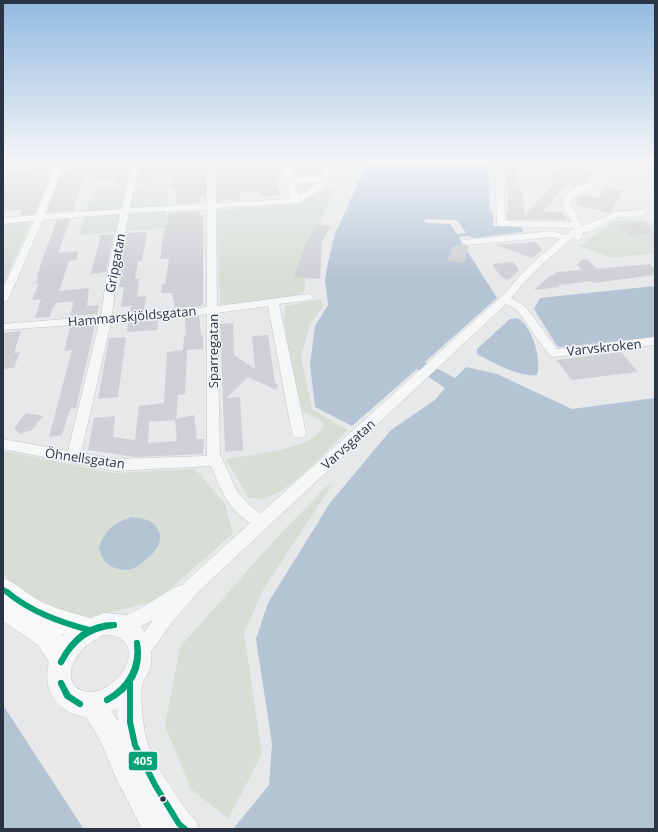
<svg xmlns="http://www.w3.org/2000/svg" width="658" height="832" viewBox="0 0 658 832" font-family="'Open Sans',sans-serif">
  <rect width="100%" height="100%" fill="#e6e8ea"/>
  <g fill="#d6ded6">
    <path d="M 316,180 L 316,183 L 304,193 L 299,194 L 297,193 L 294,183 Z"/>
    <path d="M 169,183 L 165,228 L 79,235 L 94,188 Z"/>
    <path d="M 326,189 L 333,189 L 308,257 L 304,292 L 294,297 L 220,305 L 217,210 L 295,204 Z"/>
    <path d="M 32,219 L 3,285 L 3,222 Z"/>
    <path d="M 630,219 L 655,224 L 655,253 L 612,258 L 580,246 L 614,221 Z"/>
    <path d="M 320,299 L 324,306 L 310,324 L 301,357 L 312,409 L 348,430 C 327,450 292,491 265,498 C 260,499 254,498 249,498 L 226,459 C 249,455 315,450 324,425 L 320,420 L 301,410 L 297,398 L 284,320 L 285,306 Z"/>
    <path d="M 3,451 L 114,473 L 195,469 L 225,504 L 233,533 L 158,600 L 89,618 L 44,612 L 3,574 Z"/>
    <path d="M 332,485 L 264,588 L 244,633 L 262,754 L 228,819 L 191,789 L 165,726 L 180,647 L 279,535 L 327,486 Z"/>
  </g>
  <g fill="#b4c4d5" fill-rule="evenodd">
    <path d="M 368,161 L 488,161 L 490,212 L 493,212 L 493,226 L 516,226 L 523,229 L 522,232 L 474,238 L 468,236 L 460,237 L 459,238 L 497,298 L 425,362 L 455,378 L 466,367 L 497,374 L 572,409 L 655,398 L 655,829 L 233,829 L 269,785 L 272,744 L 256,639 L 268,603 L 330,503 L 391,430 L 435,400 L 445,388 L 417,369 L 352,426 L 315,407 L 310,365 L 315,326 L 328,305 L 325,280 L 328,262 L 335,234 ZM 425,219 L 455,220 L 458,221 L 466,233 L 457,234 L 450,224 L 427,223 L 423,220 Z"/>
    <path d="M 655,286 L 655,337 L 561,347 L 557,346 L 534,309 L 540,298 Z"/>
    <path d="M 517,318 C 532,325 542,359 537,375 C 520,378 492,362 477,354 L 477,349 L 510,319 Z"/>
    <path d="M 132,517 C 139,518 150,519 155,525 C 166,539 157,551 146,559 C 143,561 142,564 139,565 C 128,574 111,570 103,559 C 101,556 100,551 99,548 C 105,529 114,523 132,517 Z"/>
    <path d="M 3,705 L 81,825 L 84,829 L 3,829 Z"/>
  </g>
  <g fill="#ced0d3" fill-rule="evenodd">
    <path d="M 34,161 L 50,161 L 47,168 L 53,168 L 35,214 L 20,215 L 22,210 L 3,211 L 3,171 L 27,169 L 31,162 Z"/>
    <path d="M 77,161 L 87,161 L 86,164 L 98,163 L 98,167 L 116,165 L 117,162 L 128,161 L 127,166 L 130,166 L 126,185 L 116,185 L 116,179 L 101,181 L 85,175 L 73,211 L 47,212 L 63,169 L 74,169 Z"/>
    <path d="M 206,161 L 206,196 L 200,197 L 200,203 L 176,204 L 177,188 L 171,189 L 172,176 L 153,177 L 152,183 L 137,184 L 141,165 L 158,164 L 159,162 Z"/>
    <path d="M 217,161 L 228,161 L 228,165 L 243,164 L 244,167 L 267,166 L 266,161 L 281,161 L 284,175 L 276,175 L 280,195 L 261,197 L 260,191 L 240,192 L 241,199 L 217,201 Z"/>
    <path d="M 292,161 L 326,161 L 320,175 L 295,176 Z"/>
    <path d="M 505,161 L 516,161 L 520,190 L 522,190 L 525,215 L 555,182 L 545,179 L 561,162 L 594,171 L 584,183 L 574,187 L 566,185 L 543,212 L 562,212 L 566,220 L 507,220 L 506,211 L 508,211 Z"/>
    <path d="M 629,161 L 655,161 L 655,171 L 629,165 Z"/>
    <path d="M 605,186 L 624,191 L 610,213 L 608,214 L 606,212 L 574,204 L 582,194 L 598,198 Z"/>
    <path d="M 200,211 L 200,215 L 203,215 L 203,304 L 201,306 L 175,308 L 172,293 L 161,293 L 162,284 L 165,284 L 169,259 L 160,259 L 164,230 L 166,230 L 168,213 Z"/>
    <path d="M 70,219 L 58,253 L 79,251 L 76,260 L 69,261 L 59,291 L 89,288 L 87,306 L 99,305 L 97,314 L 70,316 L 74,301 L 56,303 L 54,307 L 53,307 L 50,317 L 35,318 L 41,299 L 32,300 L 39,283 L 36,284 L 38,276 L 37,276 L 42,260 L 57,220 Z"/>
    <path d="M 642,222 L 655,233 L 630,236 L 619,225 Z"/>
    <path d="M 317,224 L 331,226 L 322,242 L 320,279 L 294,277 L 305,244 Z"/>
    <path d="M 147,232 L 142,261 L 138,261 L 135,279 L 139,279 L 137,297 L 146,296 L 144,311 L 130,312 L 131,306 L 121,307 L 124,287 L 119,287 L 122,271 L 119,271 L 127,233 Z"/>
    <path d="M 114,234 L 106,272 L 91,274 L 101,235 Z"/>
    <path d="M 536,242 L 542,250 L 532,258 L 496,245 Z"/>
    <path d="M 464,245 L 469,246 L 464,263 L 447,261 L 453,246 Z"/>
    <path d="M 588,259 L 596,269 L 650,264 L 655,269 L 655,275 L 593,283 L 591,281 L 568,284 L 558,285 L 560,287 L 534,290 L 551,275 L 553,275 L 557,272 L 582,270 L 577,265 L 581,260 Z"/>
    <path d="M 513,262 L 519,270 L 508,280 L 501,277 L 492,264 Z"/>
    <path d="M 199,316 L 201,335 L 203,335 L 203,349 L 187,350 L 185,394 L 178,395 L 176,419 L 194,415 L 197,439 L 204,439 L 203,454 L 135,457 L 88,450 L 94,418 L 115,416 L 113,437 L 135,440 L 139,406 L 164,403 L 167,352 L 183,350 L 184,336 L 186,336 L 185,317 ZM 175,420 L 177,441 L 148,443 L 149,422 Z"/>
    <path d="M 158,320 L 157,330 L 127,332 L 128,322 Z"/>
    <path d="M 233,323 L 234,355 L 255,369 L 252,336 L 268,335 L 275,383 L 278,385 L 276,390 L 248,377 L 227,398 L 240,397 L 243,450 L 225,452 L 220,324 Z"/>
    <path d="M 95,325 L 76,408 L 70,409 L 62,435 L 49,437 L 72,350 L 64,351 L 70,327 Z"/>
    <path d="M 21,331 L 14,353 L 20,352 L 14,368 L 3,369 L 3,333 Z"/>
    <path d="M 126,337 L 118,397 L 98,399 L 109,338 Z"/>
    <path d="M 621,352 L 638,372 L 571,380 L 557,360 Z"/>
    <path d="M 26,413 L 43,416 L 31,431 L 28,431 L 20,434 L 14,428 Z"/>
  </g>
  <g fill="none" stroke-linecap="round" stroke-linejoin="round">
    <defs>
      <path id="minor" d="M 57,161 L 65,161 L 45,214 L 122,209 L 132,161 L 140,161 L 130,208 L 207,204 L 207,161 L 215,161 L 216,203 L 291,199 L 282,161 L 290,161 L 294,178 L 323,176 L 328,161 L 336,161 L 327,186 L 299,203 L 216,208 L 217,306 L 309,294 L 314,297 L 309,300 L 279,304 L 306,433 L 304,437 L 299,438 L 294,437 L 292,433 L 268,306 L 217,313 L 220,454 L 238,493 L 253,508 L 261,513 L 501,297 L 526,269 L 560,239 L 553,237 L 466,245 L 461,242 L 463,240 L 553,231 L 566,235 L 573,229 L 574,228 L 498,226 L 497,224 L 495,161 L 503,161 L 505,221 L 572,222 L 562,204 C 569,182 587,190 602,172 L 565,161 L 579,161 L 605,168 L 610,164 L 655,175 L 655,179 L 612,169 L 616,172 L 615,174 L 608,173 L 598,185 L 574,196 L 570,204 L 582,226 L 619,211 L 643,210 L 647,213 C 641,219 628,215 620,217 C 607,220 596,232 583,232 L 581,239 L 578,240 L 574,237 C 551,256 529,275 511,298 L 525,306 L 557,349 L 655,337 L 655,345 L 554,357 L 550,356 L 517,310 L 506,304 L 197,593 L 167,629 L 147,657 L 141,660 L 135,657 L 132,651 L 135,645 L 153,620 L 123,635 L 117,632 L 114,626 L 117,620 L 146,605 L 175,587 L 182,585 L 250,523 C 226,507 222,491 211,466 L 115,471 L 3,449 L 3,439 L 68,451 L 99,323 L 3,330 L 3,324 L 101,316 L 107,274 L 120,214 L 43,220 L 8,300 L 3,303 L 3,288 L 34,221 L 3,224 L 3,218 L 36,215 ZM 321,181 L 320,183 L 299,196 L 295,183 ZM 207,209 L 207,307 L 112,315 L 117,274 L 129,213 ZM 207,314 L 207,456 L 115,459 L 81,453 L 111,322 Z"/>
      <path id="tertiary" d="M 104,613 C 113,614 123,613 131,618 C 148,628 155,650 150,668 C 148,674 144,679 142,685 C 140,696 143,725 146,737 C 152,765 174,790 189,814 L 195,819 L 199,829 L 142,829 L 115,776 L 100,740 L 86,717 C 48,712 37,676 57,645 C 60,641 62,636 66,633 C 77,623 90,618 104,613 ZM 104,635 C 109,636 115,635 119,638 C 146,653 112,694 89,692 C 64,689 68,666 81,651 C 87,644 96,638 104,635 ZM 117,709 L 118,721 L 111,711 Z"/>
      <path id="secondary" d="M 3,578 C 17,583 28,595 42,602 C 60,611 80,614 98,621 L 102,630 L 98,639 L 89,643 L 61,634 L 71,650 L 75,659 L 71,668 L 62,672 L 53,668 L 38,645 L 3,621 Z"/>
    </defs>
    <use href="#minor" stroke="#c4c6c8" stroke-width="1"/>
    <use href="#tertiary" stroke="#c4c6c8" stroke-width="1"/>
    <use href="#secondary" stroke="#c4c6c8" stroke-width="1"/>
    <use href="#minor" fill="#f5f6f7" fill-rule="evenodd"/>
    <use href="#tertiary" fill="#f5f6f7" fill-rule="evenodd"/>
    <use href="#secondary" fill="#f8f8f8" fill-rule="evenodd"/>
    <defs>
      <path id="bus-1-far1" d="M 3,589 L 9,593"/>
      <g id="bus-1">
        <path d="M 7,592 C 31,612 60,622 89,630"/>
        <path d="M 61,662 C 72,640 88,625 114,625"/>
        <path d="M 61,662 C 73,640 88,628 114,625"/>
        <path d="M 61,683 L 68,696 L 80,704"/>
        <path d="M 61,683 L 67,696 L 80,704"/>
        <path d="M 130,683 L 130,722 L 135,745 L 155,785 L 179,824 L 185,829"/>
        <path d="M 107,700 C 129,687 140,669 137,643"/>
        <path d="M 107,700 C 130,688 142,669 137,643"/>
      </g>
    </defs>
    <use href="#bus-1-far1" stroke="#f4f6f9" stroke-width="8"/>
    <use href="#bus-1" stroke="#f4f6f9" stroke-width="9"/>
    <use href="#bus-1-far1" stroke="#00a174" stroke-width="4.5"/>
    <use href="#bus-1" stroke="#00a174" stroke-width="6"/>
  </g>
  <linearGradient id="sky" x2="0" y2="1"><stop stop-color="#93bae0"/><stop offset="0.58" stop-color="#f4f5f6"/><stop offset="1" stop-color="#f4f5f6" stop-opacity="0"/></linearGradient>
  <rect width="658" height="278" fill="url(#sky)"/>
  <circle fill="#2b3445" stroke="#f4f6f9" stroke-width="1.5" cx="163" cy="799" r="3.5"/>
  <g text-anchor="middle" stroke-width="3" stroke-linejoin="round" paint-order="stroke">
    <g font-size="13" fill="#2b3445" stroke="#f4f6f9">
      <text transform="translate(115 263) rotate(-79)" y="5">Gripgatan</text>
      <text transform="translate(132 316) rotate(-5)" y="5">Hammarskjöldsgatan</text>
      <text transform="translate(604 347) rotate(-6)" y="5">Varvskroken</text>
      <text transform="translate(213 351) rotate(-90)" y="5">Sparregatan</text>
      <text transform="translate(348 444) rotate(-42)" y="5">Varvsgatan</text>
      <text transform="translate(85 458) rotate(8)" y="5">Öhnellsgatan</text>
    </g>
  </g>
  <rect stroke="#f4f6f9" stroke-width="1.5" x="128" y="751" width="30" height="20" rx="4" fill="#00a174"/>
  <g font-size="11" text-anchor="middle" font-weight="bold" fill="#fff">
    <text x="143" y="765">405</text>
  </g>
  <rect width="658" height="832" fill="none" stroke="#2b3445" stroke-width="8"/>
</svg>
